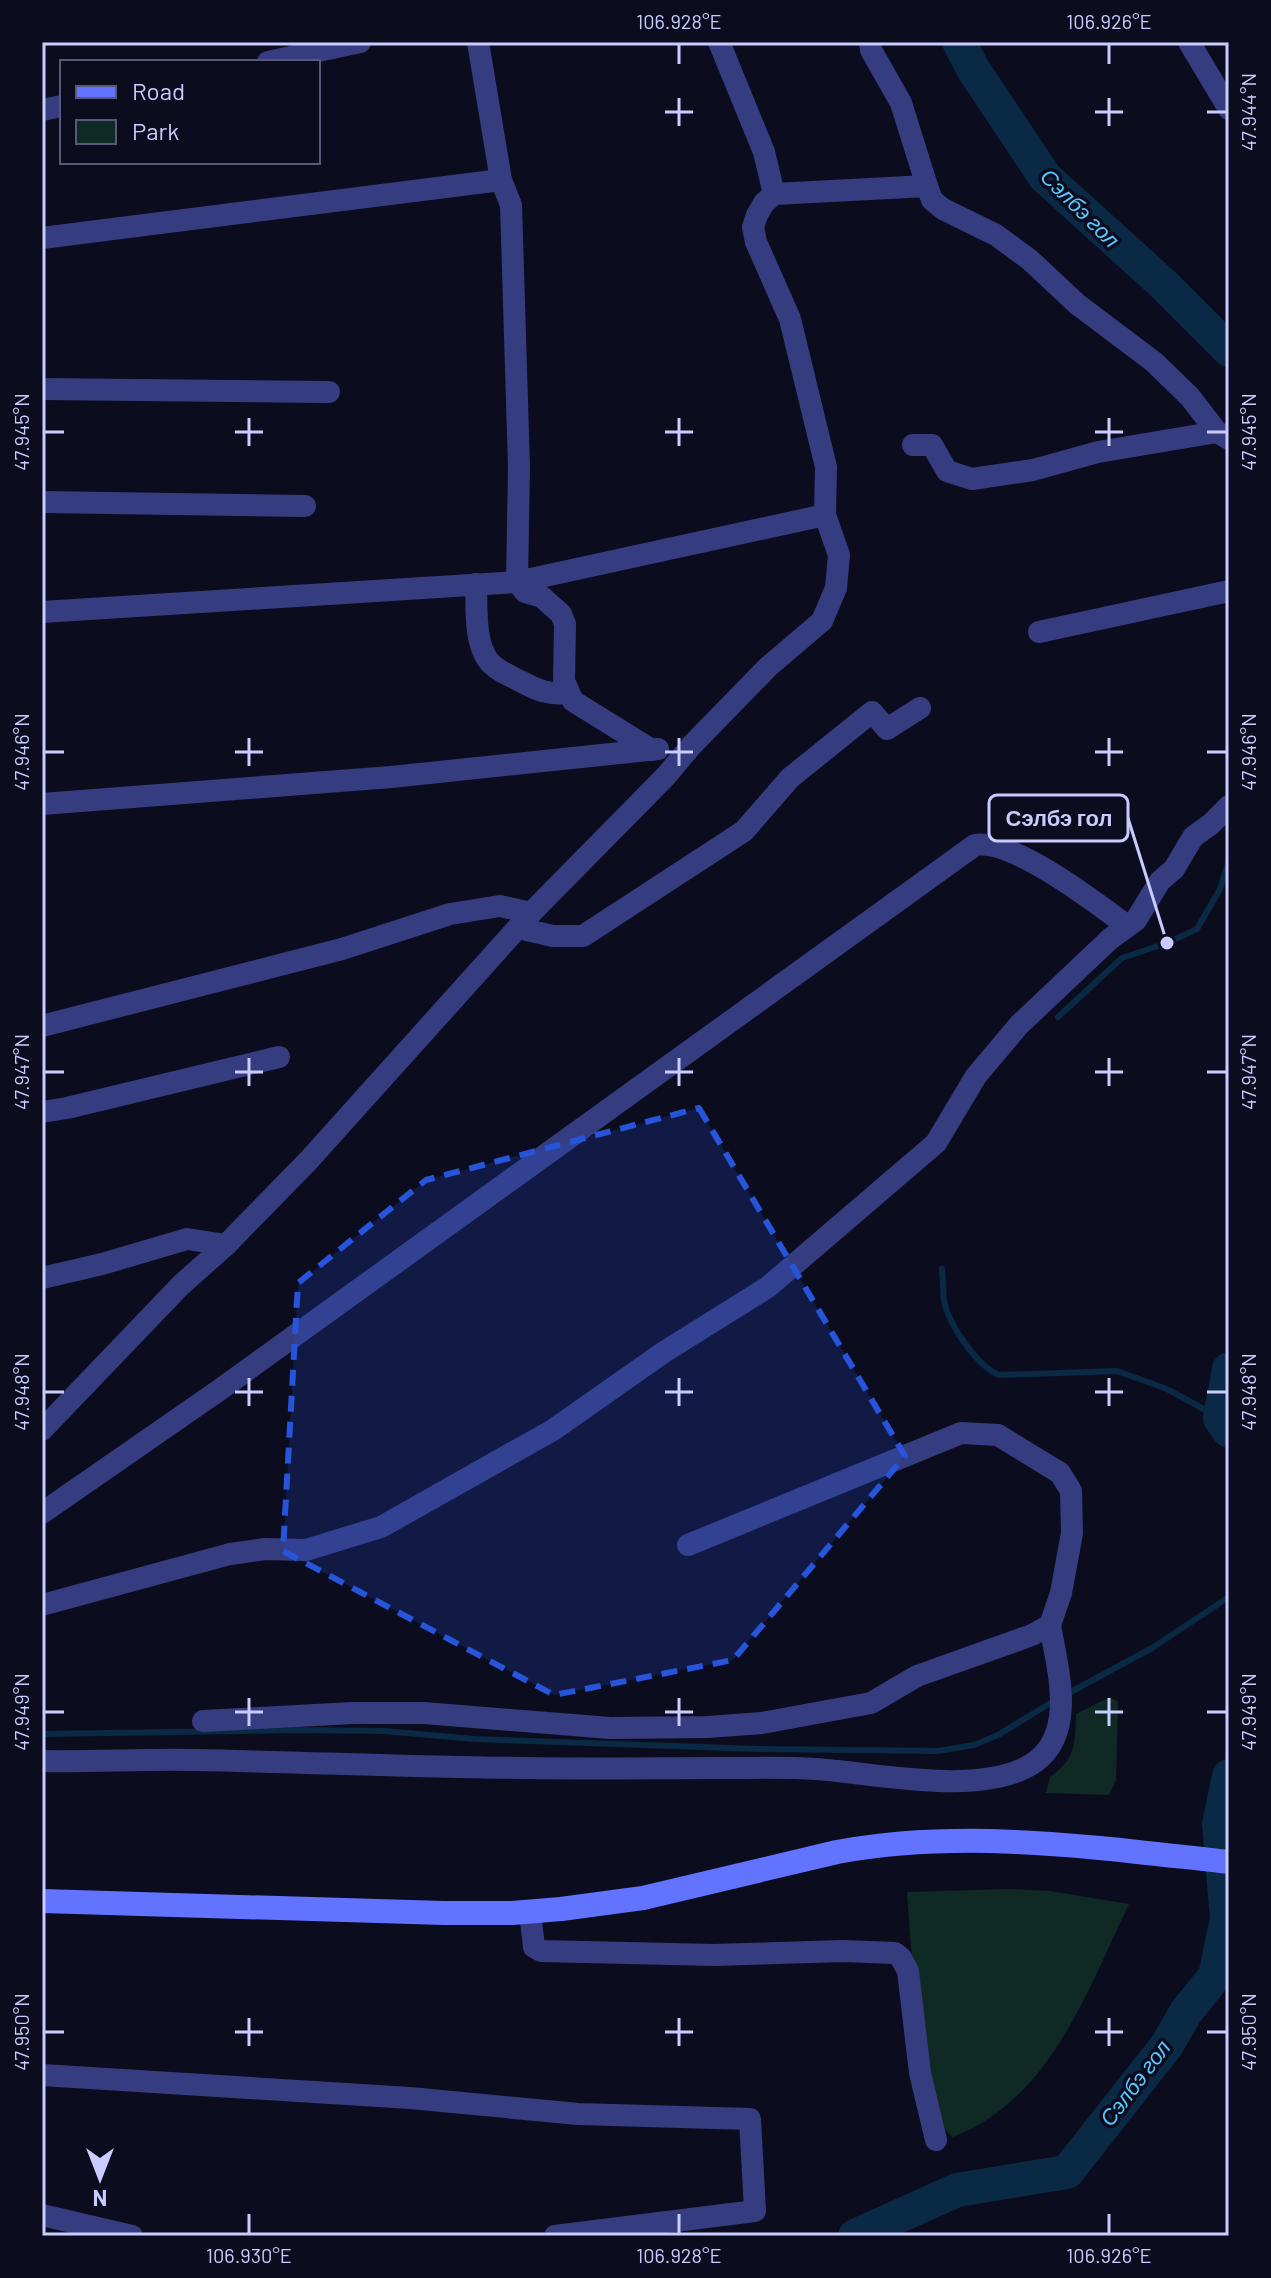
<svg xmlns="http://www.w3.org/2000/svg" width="1271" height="2278" viewBox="0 0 1271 2278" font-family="Barlow,sans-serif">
  <rect width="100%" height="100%" fill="#0c0c1f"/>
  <g fill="#0f2925">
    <path d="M 1110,1697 L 1118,1702 L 1116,1780 L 1109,1795 L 1046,1793 L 1050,1777 C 1076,1759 1075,1744 1076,1714 Z"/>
    <path d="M 1010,1889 L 1050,1891 L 1129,1904 C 1087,1991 1051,2099 953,2137 C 918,2116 911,1936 907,1892 Z"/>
  </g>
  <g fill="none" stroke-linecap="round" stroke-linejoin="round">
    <g stroke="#0a2945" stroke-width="6">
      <path d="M 1058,1017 L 1122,958 L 1167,943 L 1197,929 L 1220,889 L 1229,861"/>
      <path d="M 942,1269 C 943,1279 943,1290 944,1301 C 949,1325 977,1366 999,1375 L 1117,1371 L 1167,1389 L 1220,1418"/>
      <path d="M 1067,1694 L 1152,1648 L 1229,1597"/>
      <path d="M 42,1734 L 296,1730 L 384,1731 L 475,1739 L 759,1749 L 938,1751 L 974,1745 L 998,1735 L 1054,1701"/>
    </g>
    <g stroke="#0a2945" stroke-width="34">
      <path d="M 959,42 L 973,69 L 1045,177 L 1161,282 L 1229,350"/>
      <path d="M 1229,1369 L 1220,1418 L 1229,1431"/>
      <path d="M 855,2236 L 957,2190 L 1067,2172 L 1167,2045 L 1186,2012 L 1215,1976 L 1227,1919 L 1219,1824 L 1229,1776"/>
    </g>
    <g stroke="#353d80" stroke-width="22">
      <path d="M 478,42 L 501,180 L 511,205 L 519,467 L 517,582 L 525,592 L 542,597 L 561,614 L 565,624 L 564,681 L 573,701 L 652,750"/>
      <path d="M 1189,42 L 1229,109"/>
      <path d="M 268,62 L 360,42"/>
      <path d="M 42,110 L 62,106"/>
      <path d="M 927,186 L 932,200 L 943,209 L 996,235 L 1030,260 L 1077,304 L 1154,362 L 1190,397 L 1217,432 L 1229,439"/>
      <path d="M 774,194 L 927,186 L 901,103 L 871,50 L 870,42"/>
      <path d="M 42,238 L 501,180"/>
      <path d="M 42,389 L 329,392"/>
      <path d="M 913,445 L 932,445 L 947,471 L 972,479 L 1033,470 L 1098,452 L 1217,432"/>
      <path d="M 42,502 L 305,506"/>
      <path d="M 476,584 C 477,606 474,641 488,660 C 495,670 509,675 520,681 C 537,690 548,695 568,693"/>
      <path d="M 42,612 L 517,582 L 825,515"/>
      <path d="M 1039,632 L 1229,591"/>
      <path d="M 42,804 L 391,777 L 658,749"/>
      <path d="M 518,928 L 553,936 L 583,936 L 744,831 L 790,778 L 872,712 L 887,729 L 920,708"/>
      <path d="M 42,1026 L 342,949 L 450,914 L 500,906 L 531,913"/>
      <path d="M 42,1112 L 67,1108 L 279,1057"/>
      <path d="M 42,1278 L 102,1264 L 187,1239 L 226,1245"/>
      <path d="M 42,1430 L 181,1285 L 226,1245 L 309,1160 L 531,913 L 666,776 L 691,746 L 768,667 L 822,621 L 836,588 L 839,555 L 825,515 L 826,467 L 790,319 L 756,242 L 753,227 L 757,215 L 764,203 L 774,194 L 764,152 L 719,42"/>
      <path d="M 42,1513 L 218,1391 L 975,845 C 1012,838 1095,902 1126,925"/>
      <path d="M 42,1605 L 230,1554 L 265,1549 L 306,1550 L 381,1527 L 553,1430 L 664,1352 L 768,1287 L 936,1143 L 976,1076 L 1019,1025 L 1110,939 L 1136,920 L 1160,881 L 1174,869 L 1193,837 L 1211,824 L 1229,806"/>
      <path d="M 203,1721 L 353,1713 L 424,1713 L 610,1728 L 708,1727 L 762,1723 L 871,1703 L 917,1676 L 1032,1635 L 1050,1625 L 1061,1593 L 1072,1533 L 1071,1491 L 1060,1473 L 998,1435 L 961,1433 L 688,1545"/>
      <path d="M 42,1761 C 92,1762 143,1759 193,1760 C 304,1762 415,1767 525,1768 C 592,1769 658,1768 725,1768 C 755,1768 786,1767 816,1769 C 875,1773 984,1798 1035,1762 C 1077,1732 1057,1667 1050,1625"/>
      <path d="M 530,1912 L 534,1947 L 541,1951 L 714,1955 L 843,1951 L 895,1953 L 901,1958 L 908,1971 L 920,2073 L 936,2140"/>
      <path d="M 42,2075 L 410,2098 L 578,2114 L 750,2119 L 755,2211 L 555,2236"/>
      <path d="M 42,2215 L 132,2236"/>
    </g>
    <path stroke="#6173ff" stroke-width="24" d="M 42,1901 L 444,1913 L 512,1913 L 561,1909 L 643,1898 L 837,1852 C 967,1828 1099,1848 1229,1862"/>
  </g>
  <path fill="#2654da" fill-opacity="0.2" stroke="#2654da" stroke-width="6" stroke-dasharray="16 10" stroke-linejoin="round" d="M 699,1108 L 905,1456 L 733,1660 L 554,1695 L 283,1551 L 298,1283 L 426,1180 Z"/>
  <path fill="none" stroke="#caccff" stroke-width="3" d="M 679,44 L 679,64M 1109,44 L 1109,64M 679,98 L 679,126M 1109,98 L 1109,126M 665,112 L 693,112M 1095,112 L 1123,112M 1207,112 L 1227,112M 249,418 L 249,446M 679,418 L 679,446M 1109,418 L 1109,446M 44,432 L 64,432M 235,432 L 263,432M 665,432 L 693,432M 1095,432 L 1123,432M 1207,432 L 1227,432M 249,738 L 249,766M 679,738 L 679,766M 1109,738 L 1109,766M 44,752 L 64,752M 235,752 L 263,752M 665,752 L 693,752M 1095,752 L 1123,752M 1207,752 L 1227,752M 249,1058 L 249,1086M 679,1058 L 679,1086M 1109,1058 L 1109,1086M 44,1072 L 64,1072M 235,1072 L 263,1072M 665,1072 L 693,1072M 1095,1072 L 1123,1072M 1207,1072 L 1227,1072M 249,1378 L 249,1406M 679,1378 L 679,1406M 1109,1378 L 1109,1406M 44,1392 L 64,1392M 235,1392 L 263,1392M 665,1392 L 693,1392M 1095,1392 L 1123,1392M 1207,1392 L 1227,1392M 249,1698 L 249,1726M 679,1698 L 679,1726M 1109,1698 L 1109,1726M 44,1712 L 64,1712M 235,1712 L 263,1712M 665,1712 L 693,1712M 1095,1712 L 1123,1712M 1207,1712 L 1227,1712M 249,2018 L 249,2046M 679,2018 L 679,2046M 1109,2018 L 1109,2046M 44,2032 L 64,2032M 235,2032 L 263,2032M 665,2032 L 693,2032M 1095,2032 L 1123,2032M 1207,2032 L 1227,2032M 249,2214 L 249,2234M 679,2214 L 679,2234M 1109,2214 L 1109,2234"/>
  <g text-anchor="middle" stroke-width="7" stroke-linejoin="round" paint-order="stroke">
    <g font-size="22" font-style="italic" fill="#58c9ff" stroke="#0c0c1f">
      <text transform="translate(1080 208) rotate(45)" y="8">Сэлбэ гол</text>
      <text transform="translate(1135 2083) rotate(-53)" y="8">Сэлбэ гол</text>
    </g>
  </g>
  <path fill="none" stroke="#caccff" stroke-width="3" d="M1167 943L1128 818"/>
  <circle fill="#caccff" stroke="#0c0c1f" stroke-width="3" cx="1167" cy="943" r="8"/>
  <rect fill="#0c0c1f" stroke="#caccff" stroke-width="3" x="989" y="795" width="139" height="46" rx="8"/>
  <g font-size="22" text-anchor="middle" font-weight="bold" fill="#caccff">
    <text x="1059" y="826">Сэлбэ гол</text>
  </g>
  <rect width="1271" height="2278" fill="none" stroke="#0c0c1f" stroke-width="88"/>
  <rect x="60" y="60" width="260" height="104" fill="#0c0c1f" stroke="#585979" stroke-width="2"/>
  <rect x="76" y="86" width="40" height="12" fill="#6173ff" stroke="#585979" stroke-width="2"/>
  <text x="132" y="100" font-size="24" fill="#caccff">Road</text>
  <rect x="76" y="120" width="40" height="24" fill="#0f2925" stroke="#585979" stroke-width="2"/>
  <text x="132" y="140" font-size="24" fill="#caccff">Park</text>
  <g transform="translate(100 2178) rotate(180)" stroke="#0c0c1f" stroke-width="6" paint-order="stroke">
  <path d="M0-6L14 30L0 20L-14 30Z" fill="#caccff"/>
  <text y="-12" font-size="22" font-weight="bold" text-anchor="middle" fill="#caccff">N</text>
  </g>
  <rect x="44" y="44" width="1183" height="2190" fill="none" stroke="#caccff" stroke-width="3"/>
  <g font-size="20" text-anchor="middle" fill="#caccff">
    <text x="679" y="29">106.928°E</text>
    <text x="1109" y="29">106.926°E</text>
    <text transform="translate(1249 112) rotate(-90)" y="7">47.944°N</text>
    <text transform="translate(1249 432) rotate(-90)" y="7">47.945°N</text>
    <text transform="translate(22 432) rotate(-90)" y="7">47.945°N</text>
    <text transform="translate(1249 752) rotate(-90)" y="7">47.946°N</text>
    <text transform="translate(22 752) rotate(-90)" y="7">47.946°N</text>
    <text transform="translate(1249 1072) rotate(-90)" y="7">47.947°N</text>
    <text transform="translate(22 1072) rotate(-90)" y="7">47.947°N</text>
    <text transform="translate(22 1392) rotate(-90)" y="7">47.948°N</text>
    <text transform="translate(1249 1392) rotate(-90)" y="7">47.948°N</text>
    <text transform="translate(22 1712) rotate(-90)" y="7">47.949°N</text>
    <text transform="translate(1249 1712) rotate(-90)" y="7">47.949°N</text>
    <text transform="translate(22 2032) rotate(-90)" y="7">47.950°N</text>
    <text transform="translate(1249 2032) rotate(-90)" y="7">47.950°N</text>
    <text x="249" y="2263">106.930°E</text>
    <text x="679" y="2263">106.928°E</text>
    <text x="1109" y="2263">106.926°E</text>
  </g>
</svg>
